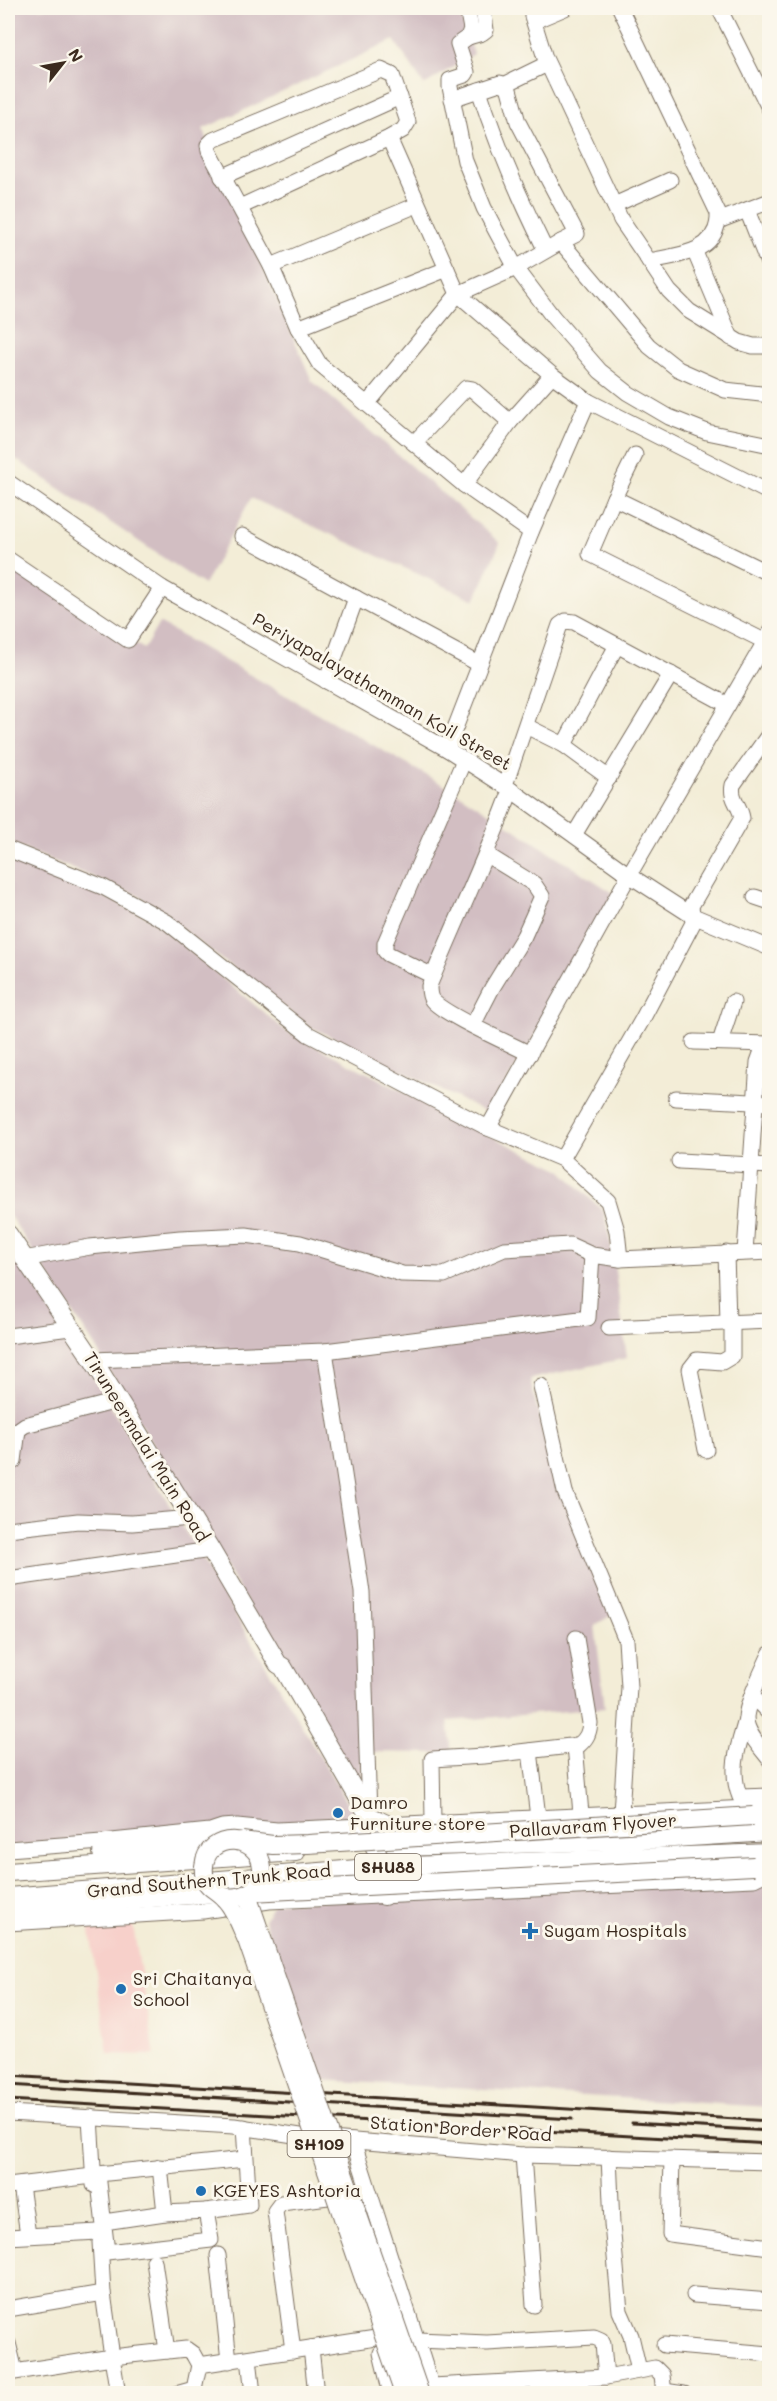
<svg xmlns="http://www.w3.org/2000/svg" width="777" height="2401" viewBox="0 0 777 2401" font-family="Mali,sans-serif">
  <rect width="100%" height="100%" fill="#fbf7ec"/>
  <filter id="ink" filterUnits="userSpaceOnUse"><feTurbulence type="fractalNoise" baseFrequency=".0167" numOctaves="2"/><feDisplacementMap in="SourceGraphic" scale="12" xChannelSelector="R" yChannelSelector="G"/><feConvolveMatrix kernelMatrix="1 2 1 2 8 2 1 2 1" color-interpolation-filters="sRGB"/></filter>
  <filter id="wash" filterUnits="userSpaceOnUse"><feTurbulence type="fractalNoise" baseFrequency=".008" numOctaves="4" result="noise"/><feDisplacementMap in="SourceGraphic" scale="24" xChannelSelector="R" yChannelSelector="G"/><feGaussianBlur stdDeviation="1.35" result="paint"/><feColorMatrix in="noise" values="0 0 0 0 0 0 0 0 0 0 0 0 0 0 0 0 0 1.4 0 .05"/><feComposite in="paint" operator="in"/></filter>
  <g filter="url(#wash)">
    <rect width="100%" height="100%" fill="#f3edd7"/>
    <path fill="#f7d0ca" d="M 132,1920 L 155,2055 L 108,2054 L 89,1924 Z"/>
    <g fill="#d2bec2">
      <path d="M 8,8 L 458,8 L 474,54 L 424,85 L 394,40 L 203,129 L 312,381 L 500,543 L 475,600 L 251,498 L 204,585 L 8,454 Z"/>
      <path d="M 8,562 L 144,649 L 159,623 L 461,795 L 618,896 L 488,1113 L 307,1025 L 139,896 L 8,842 Z"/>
      <path d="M 8,856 L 82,886 L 151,919 L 286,1031 L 478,1130 L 560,1169 L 604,1212 L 613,1256 L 627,1358 L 530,1379 L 552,1471 L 612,1615 L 595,1625 L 605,1708 L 448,1721 L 452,1753 L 362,1752 L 361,1796 L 94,1345 L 8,1213 Z"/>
      <path d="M 8,1246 L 84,1362 L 360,1823 L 8,1846 Z"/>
      <path d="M 769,1878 L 769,2107 L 320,2080 L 264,1920 L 274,1903 Z"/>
    </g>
  </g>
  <g filter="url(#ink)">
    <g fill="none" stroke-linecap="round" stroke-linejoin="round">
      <defs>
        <g id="minor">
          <path d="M 467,8 L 471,29 L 468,37 L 458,44 L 467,72 L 465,75 L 450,80 L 450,87 L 465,161 L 484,208 L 496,231 L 516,268 L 553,317 L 600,371 L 628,393 L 669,417 L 707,432 L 770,445"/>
          <path d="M 532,8 L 532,16 L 545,58 L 621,220 L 649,261 C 677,255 713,254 718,221 L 770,201"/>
          <path d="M 620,8 L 718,213 L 718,221"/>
          <path d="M 719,8 L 770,110"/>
          <path d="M 534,21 L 565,8"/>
          <path d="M 468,37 L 482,33 L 486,30 L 483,8"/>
          <path d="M 506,84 L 547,64"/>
          <path d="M 479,90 C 497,146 519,197 545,249"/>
          <path d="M 452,99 L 500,83 L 508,86 L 518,122 L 577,234 L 561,242"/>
          <path d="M 389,138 L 458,294 L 552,375 L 588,401 L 770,493"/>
          <path d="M 222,177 L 400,97"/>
          <path d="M 614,205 L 670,180"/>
          <path d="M 240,207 L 389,138 L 403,130 L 408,122 L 392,75 L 381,70 L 213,140 L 208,145 L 209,151 L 271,266 L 298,328 L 320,365 L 464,485 L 531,532"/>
          <path d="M 747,210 L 770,268"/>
          <path d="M 696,250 L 697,257 L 731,338"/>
          <path d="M 649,261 L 669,291 L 689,311 L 739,342 L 753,346 L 770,346"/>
          <path d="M 271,266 L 417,205"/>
          <path d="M 298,328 L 447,269"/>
          <path d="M 367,404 L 458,294 L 516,268 L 561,242 L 649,346 L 678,369 L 725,390 L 770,395"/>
          <path d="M 414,443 L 466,388 L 472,389 L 510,422"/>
          <path d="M 8,482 L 162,588 L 447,749 L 511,790 L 629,875 L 691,915 L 770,948"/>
          <path d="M 464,485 L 510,422 L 552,375"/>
          <path d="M 614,498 L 635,455"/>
          <path d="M 242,536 L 356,598"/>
          <path d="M 8,559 L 128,640 L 162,588"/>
          <path d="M 770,574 L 614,498 L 590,554 L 770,644"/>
          <path d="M 326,681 L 356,598 L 479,664"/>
          <path d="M 526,726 L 564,745 L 617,645"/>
          <path d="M 564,745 L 609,778"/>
          <path d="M 447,749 L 531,532 L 588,401"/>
          <path d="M 505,785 L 560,625 L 566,621 L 574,622 L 728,705"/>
          <path d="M 511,790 C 487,856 456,920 429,986 C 429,991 429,996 432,1000 C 444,1015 509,1043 530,1054"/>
          <path d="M 574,835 L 671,674"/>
          <path d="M 8,849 L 103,887 L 167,922 L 308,1034 L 488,1128 L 562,1159 L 608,1201 L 617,1231 L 620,1259 L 770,1252"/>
          <path d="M 755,897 L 770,902"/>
          <path d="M 433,976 L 388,954 L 385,951 L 385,943 L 464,760"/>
          <path d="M 473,1025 L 492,988 L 524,936 L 542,896 L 534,884 L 487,855"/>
          <path d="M 694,1042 L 770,1044"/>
          <path d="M 720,1042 L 733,1002"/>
          <path d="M 676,1098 L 770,1103"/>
          <path d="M 488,1128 L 629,875 L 770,633"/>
          <path d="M 562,1159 L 642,1020 L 693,923 L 691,906 L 742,818 C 740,805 730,799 733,785 L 770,733"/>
          <path d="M 679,1161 L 770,1166"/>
          <path d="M 745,1252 L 758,1062 L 762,1051 L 770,1044"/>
          <path d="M 726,1253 L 728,1322"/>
          <path d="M 24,1259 L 90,1247 L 180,1238 L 246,1235 L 300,1243 L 402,1274 L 444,1275 L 504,1249 L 570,1245 L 592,1255"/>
          <path d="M 609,1328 L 770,1321"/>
          <path d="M 8,1336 L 70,1328"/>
          <path d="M 325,1351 L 362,1592 L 369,1816"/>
          <path d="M 93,1360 L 325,1351 L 588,1318 L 592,1255 L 620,1259"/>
          <path d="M 541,1386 L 565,1492 L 626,1640 L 629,1687 L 621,1813"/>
          <path d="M 706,1450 L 690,1369 L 697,1360 L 722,1362 L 732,1356 L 732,1322"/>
          <path d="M 14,1461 L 18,1430 L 25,1425 L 117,1401"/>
          <path d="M 8,1529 L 78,1521 L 132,1523 L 191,1518"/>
          <path d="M 8,1579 L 211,1550"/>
          <path d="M 770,1654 C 764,1668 745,1705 746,1720 C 747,1734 762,1749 770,1760"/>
          <path d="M 752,1696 L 770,1714"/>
          <path d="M 746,1720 C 738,1747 729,1770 740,1797 L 770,1796"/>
          <path d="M 575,1745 L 581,1814"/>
          <path d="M 530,1751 L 538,1817"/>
          <path d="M 433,1822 L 432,1759 L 484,1756 L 579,1745 C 587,1738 589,1733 590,1723 L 576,1638"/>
          <path d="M 8,1849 L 102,1842 L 210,1831 L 222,1827 L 237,1826 L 277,1830 L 770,1807"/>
          <path d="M 8,1923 L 203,1911 L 269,1901 L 754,1879 L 770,1871"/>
          <path d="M 8,2113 L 234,2126 L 307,2137 L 523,2155 L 770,2162"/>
          <path d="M 90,2117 L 94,2185"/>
          <path d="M 353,2141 L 434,2394"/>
          <path d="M 523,2155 L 534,2305"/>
          <path d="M 609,2157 L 612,2224 L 620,2311 L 631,2336 L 639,2370"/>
          <path d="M 672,2159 L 670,2234 L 770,2247"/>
          <path d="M 160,2167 L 165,2213"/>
          <path d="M 21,2185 L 28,2235"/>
          <path d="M 8,2186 L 93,2176"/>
          <path d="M 206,2211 L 249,2205 L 244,2127"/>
          <path d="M 104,2222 L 165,2213 L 206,2211 L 211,2240 L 107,2252 L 98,2174 L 245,2159"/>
          <path d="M 8,2237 L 98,2232"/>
          <path d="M 218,2255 L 229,2361"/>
          <path d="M 154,2261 L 167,2351"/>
          <path d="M 694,2295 L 770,2301"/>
          <path d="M 8,2309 L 103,2293"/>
          <path d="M 418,2340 L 487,2343 L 594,2337 L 601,2340 L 603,2344 L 606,2377"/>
          <path d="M 8,2343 L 15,2371"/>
          <path d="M 664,2345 L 770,2354"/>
          <path d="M 311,2348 L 316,2394"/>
          <path d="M 293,2351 L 275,2211 L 281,2203 L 328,2197"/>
          <path d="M 381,2353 L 391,2394"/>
          <path d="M 249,2358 L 253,2394"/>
          <path d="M 199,2365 L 376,2338"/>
          <path d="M 8,2373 L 112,2357 L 103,2293 L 100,2242"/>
          <path d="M 432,2386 L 606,2377 L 655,2368 L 662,2375 L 664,2394"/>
          <path d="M 664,2391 L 684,2394"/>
          <path d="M 118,2394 L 112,2357 L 186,2349 L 193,2354 L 199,2365 L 194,2389 L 176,2394"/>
        </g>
        <g id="major">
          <path d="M 8,1234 L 93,1360 L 211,1550 L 278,1664 L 283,1667 L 369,1816 L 400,1830 L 421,1834"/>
          <path d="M 753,1816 L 770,1816"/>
          <path d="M 368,1828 L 382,1867 L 384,1896"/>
          <path d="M 395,1847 L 625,1841 L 770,1832"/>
          <path d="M 102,1853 L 216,1845"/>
          <path d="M 754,1866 L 770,1866"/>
          <path d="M 8,1872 L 296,1852"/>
          <path d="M 8,1897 L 382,1867 L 770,1853"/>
          <path d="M 8,1909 L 216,1893"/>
        </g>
      </defs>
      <use href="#minor" stroke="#7b6e5f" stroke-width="17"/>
      <use href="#major" stroke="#7b6e5f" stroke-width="20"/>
      <use href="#minor" stroke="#fff" stroke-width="15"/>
      <use href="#major" stroke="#fff" stroke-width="18"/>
      <g stroke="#3b2a1e" stroke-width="3">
        <path d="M 8,2076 L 770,2121"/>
        <path d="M 8,2085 L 572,2119"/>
        <path d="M 8,2100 L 770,2144"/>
        <path d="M 632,2123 L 770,2131"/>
      </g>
      <defs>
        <g id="major-bridge">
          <path d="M 242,1841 L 273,1845 L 308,1844 L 753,1816"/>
          <path d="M 251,1892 L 754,1866"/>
          <path d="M 247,1895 L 420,2394"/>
          <path d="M 225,1897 C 244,1900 263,1889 262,1868 C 260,1833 207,1831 204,1866 C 202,1888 215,1887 225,1899 C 235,1909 241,1927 247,1940 L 404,2394"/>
        </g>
      </defs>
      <use href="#major-bridge" stroke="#7b6e5f" stroke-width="20" stroke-linecap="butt"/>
      <use href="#major-bridge" stroke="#fff" stroke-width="18"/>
    </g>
  </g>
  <g fill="#1f6fb2" stroke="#fbf7ec" stroke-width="2">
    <circle cx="338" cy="1813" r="6"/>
    <path d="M527 1922h6v6h6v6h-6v6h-6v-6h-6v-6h6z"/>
    <circle cx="121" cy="1989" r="6"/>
    <circle cx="201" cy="2191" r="6"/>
  </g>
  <g text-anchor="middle" stroke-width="6" stroke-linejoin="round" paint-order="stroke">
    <g fill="#fbf7ec" stroke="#75685c" stroke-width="1.5">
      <rect x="355" y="1854" width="66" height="26" rx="4.5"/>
      <rect x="287.5" y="2131" width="63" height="26" rx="4.5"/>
    </g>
    <g font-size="16" font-weight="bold" fill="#3b2a1e">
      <text x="388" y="1873">SHU88</text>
      <text x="319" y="2150">SH109</text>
    </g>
    <g font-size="18" fill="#3b2a1e" stroke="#fbf7ec">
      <text transform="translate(382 692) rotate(30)" y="6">Periyapalayathamman Koil Street</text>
      <text transform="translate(146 1447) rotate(58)" y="6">Tiruneermalai Main Road</text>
      <text transform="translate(593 1826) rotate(-4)" y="6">Pallavaram Flyover</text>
      <text transform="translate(209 1881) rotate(-5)" y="6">Grand Southern Trunk Road</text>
      <text transform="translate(461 2129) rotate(4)" y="6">Station Border Road</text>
    </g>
    <g font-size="18" fill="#3b2a1e" stroke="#fbf7ec" text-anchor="start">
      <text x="350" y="1809">Damro<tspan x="350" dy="21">Furniture store</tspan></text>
      <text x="544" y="1937">Sugam Hospitals</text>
      <text x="133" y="1985">Sri Chaitanya<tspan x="133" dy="21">School</tspan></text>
      <text x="213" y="2197">KGEYES Ashtoria</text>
    </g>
  </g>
  <rect width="777" height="2401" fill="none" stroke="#fbf7ec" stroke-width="30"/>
  <g transform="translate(63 63) rotate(59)" stroke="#fbf7ec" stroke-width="4.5" paint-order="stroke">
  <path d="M0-4.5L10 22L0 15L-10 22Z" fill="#3b2a1e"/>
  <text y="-9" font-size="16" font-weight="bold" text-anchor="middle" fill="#3b2a1e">N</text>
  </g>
</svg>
